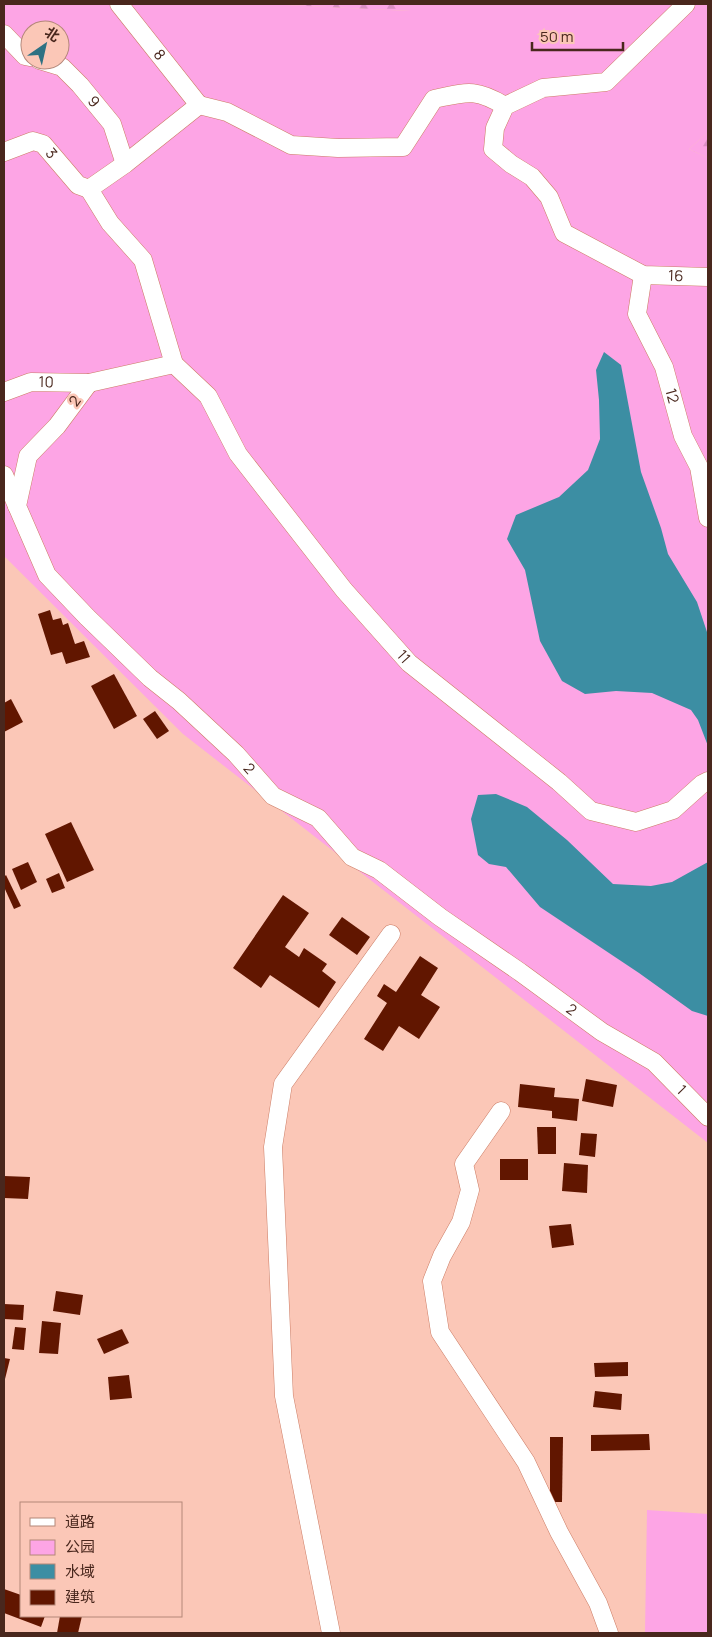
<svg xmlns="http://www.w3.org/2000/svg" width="712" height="1637" viewBox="0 0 712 1637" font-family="Manrope,'Noto Sans SC',sans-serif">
  <defs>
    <pattern id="forest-firs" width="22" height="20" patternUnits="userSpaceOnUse" patternTransform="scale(1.25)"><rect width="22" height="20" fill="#fda5e5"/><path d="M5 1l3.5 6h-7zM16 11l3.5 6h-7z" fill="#da8ec4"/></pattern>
  </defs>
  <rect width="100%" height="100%" fill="#fbc7b7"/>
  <g fill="#fda5e5" fill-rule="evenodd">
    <path d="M 4,4 L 265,4 L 410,11 L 411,4 L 708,4 L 708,132 L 689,149 L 708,158 L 708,1143 L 183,734 L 4,556 ZM 30,30 L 60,30 L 60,60 L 30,60 Z"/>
    <path d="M 647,1510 L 708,1514 L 708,1633 L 645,1633 Z"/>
  </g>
  <g fill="url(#forest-firs)">
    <path d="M 265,4 L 411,4 L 411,11 Z"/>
    <path d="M 708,132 L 708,158 L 689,149 Z"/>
  </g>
  <g fill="#3c8ea3">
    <path d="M 604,352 L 621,365 L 641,472 L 661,528 L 668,554 L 697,602 L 708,635 L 708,746 L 698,720 L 691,710 L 652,693 L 616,691 L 585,694 L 562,681 L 540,641 L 525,570 L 507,539 L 516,515 L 559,497 L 588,470 L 600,439 L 599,400 L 596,370 Z"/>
    <path d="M 496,794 L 527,807 L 567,840 L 613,884 L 651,886 L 672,882 L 708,862 L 708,1016 L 692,1011 L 639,973 L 540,907 L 506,867 L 489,864 L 478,855 L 471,819 L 478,795 Z"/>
  </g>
  <g fill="#611600">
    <path d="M 50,610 L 53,620 L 61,618 L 63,625 L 68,623 L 75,644 L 84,641 L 90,657 L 66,664 L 62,652 L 51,655 L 38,614 Z"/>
    <path d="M 114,674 L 137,716 L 114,729 L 91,686 Z"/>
    <path d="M 11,699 L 23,722 L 4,732 L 4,703 Z"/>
    <path d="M 155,711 L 169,731 L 157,739 L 143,719 Z"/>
    <path d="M 71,822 L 94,870 L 67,882 L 45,834 Z"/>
    <path d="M 28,862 L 37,882 L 21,890 L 12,869 Z"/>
    <path d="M 59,873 L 65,888 L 52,893 L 46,879 Z"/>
    <path d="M 6,875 L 21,906 L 14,909 L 4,887 L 4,877 Z"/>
    <path d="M 283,895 L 309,913 L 285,947 L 299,957 L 304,948 L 327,964 L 322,971 L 336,982 L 319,1008 L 270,975 L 261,988 L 233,968 Z"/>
    <path d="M 342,917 L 370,937 L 357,955 L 329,935 Z"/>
    <path d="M 420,956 L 438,968 L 421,995 L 440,1007 L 419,1039 L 399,1026 L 383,1051 L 364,1039 L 387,1003 L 377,996 L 384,984 L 396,992 Z"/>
    <path d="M 586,1079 L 617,1085 L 613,1107 L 582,1101 Z"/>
    <path d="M 520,1084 L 555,1088 L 554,1097 L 579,1099 L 577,1121 L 552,1118 L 552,1111 L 518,1107 Z"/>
    <path d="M 537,1127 L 556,1127 L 556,1154 L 538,1154 Z"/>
    <path d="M 581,1133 L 597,1134 L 595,1157 L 579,1155 Z"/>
    <rect x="500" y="1159" width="28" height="21"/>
    <path d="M 564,1163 L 588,1165 L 587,1193 L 562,1191 Z"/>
    <path d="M 4,1176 L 30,1177 L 28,1199 L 4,1198 Z"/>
    <path d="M 571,1224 L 574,1245 L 552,1248 L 549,1226 Z"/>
    <path d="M 56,1291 L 83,1295 L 80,1315 L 53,1311 Z"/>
    <path d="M 4,1304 L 24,1305 L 23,1320 L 4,1319 Z"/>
    <path d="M 42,1321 L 61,1323 L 58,1354 L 39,1353 Z"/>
    <path d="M 15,1327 L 26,1328 L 24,1350 L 12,1349 Z"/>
    <path d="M 122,1329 L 129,1343 L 104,1354 L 97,1339 Z"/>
    <path d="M 4,1358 L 10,1359 L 5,1379 L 4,1379 Z"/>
    <path d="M 628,1362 L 628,1376 L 595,1377 L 594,1363 Z"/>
    <path d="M 129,1375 L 132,1398 L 110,1400 L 108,1377 Z"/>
    <path d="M 595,1391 L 622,1394 L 621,1410 L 593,1407 Z"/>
    <path d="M 649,1434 L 650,1450 L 591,1451 L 591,1435 Z"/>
    <path d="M 550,1437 L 563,1437 L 562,1502 L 550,1502 Z"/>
    <path d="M 4,1589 L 21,1595 L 21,1616 L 45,1616 L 41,1627 L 4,1613 Z"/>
    <path d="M 60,1616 L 82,1616 L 78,1633 L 57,1633 Z"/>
  </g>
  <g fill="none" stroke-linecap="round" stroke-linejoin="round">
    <defs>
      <g id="minor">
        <path id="s1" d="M 119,4 L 199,105"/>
        <path id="s2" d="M 686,4 L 606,82 L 543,88 L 505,106 L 495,128 L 493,149 L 511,164 L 532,177 L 549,197 L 564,233 L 643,275 L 708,277"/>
        <path d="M 4,34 L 25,56 L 30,57"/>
        <path id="s3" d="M 39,60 L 62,67 L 80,85 L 112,124 L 125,164"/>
        <path d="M 199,105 L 227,112 L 291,145 L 338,148 L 403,147 L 434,99 C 467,92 475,88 505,106"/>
        <path id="s4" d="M 4,152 L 33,141 L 43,144 L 78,185 L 89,189"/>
        <path d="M 89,189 L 110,223 L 143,260 L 174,364"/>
        <path d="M 89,189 L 125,164 L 199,105"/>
        <path id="s5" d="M 643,275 L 637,314 L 664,367 L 683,436 L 699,467 L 708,518"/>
        <path id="s6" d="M 174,364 L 208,396 L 238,454 L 344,590 L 409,663 L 559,782 L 591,811 L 636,822 L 673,810 L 702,784 L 708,781"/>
        <path id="s7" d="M 89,383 L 57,426 L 28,456 L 17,506 L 47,575 L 87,617 L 150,678 L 179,701 L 236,754 L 273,796 L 318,818 L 352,857 L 379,870 L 440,917 L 520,972 L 602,1032 L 654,1062 L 708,1117"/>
        <path id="s8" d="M 4,392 L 31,382 L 89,383 L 174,364"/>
        <path d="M 4,475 L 17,506"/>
        <path d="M 501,1111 L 464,1164 L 470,1190 L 461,1222 L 442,1256 L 432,1281 L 440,1332 L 526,1462 L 559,1532 L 598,1603 L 609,1633"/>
        <path d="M 331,1633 L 284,1396 L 273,1147 L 283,1084 L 391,934"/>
      </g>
    </defs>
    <use href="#minor" stroke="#cc7c64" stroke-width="19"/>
    <use href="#minor" stroke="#fff" stroke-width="18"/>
  </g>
  <g text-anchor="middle" stroke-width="5" stroke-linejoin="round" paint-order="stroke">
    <g font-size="15" fill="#49271d" stroke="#fbc7b7">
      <text dy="5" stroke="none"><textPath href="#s1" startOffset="65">8</textPath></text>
      <text dy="5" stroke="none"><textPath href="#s3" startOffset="71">9</textPath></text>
      <text dy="5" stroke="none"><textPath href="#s4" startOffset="54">3</textPath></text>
      <text dy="5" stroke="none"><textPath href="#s2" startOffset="498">16</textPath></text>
      <text dy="5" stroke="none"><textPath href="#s8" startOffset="44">10</textPath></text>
      <text dy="5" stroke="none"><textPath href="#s5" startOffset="129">12</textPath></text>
      <text transform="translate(75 401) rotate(-54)" y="5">2</text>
      <text dy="5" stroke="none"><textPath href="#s6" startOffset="374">11</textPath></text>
      <text dy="5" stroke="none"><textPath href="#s7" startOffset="502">2</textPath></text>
      <text dy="5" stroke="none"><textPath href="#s7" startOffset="908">2</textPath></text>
      <text dy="5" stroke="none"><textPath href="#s7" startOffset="1045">1</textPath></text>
    </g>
  </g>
  <rect width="712" height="1637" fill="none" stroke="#49271d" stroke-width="10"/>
  <rect x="20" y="1502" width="162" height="115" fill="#fbc7b7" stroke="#b48779"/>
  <rect x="30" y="1518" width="25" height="8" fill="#ffffff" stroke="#b48779"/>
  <text x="65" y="1527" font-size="15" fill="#49271d">道路</text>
  <rect x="30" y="1540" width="25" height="15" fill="#fda5e5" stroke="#b48779"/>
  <text x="65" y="1552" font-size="15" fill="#49271d">公园</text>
  <rect x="30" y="1564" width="25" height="15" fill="#3c8ea3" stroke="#b48779"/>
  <text x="65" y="1577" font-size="15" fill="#49271d">水域</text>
  <rect x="30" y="1590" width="25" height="15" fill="#611600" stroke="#b48779"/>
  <text x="65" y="1602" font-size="15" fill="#49271d">建筑</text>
  <g transform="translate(45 45) rotate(34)"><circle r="24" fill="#fbc7b7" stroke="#b48779"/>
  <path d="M0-4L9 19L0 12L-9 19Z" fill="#2e7183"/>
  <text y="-8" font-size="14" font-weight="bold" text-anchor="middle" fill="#49271d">北</text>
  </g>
  <path d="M532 42v8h91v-8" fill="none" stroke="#49271d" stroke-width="2.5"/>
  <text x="540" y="42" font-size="15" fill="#49271d" stroke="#fbc7b7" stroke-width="4" paint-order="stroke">50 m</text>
</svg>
